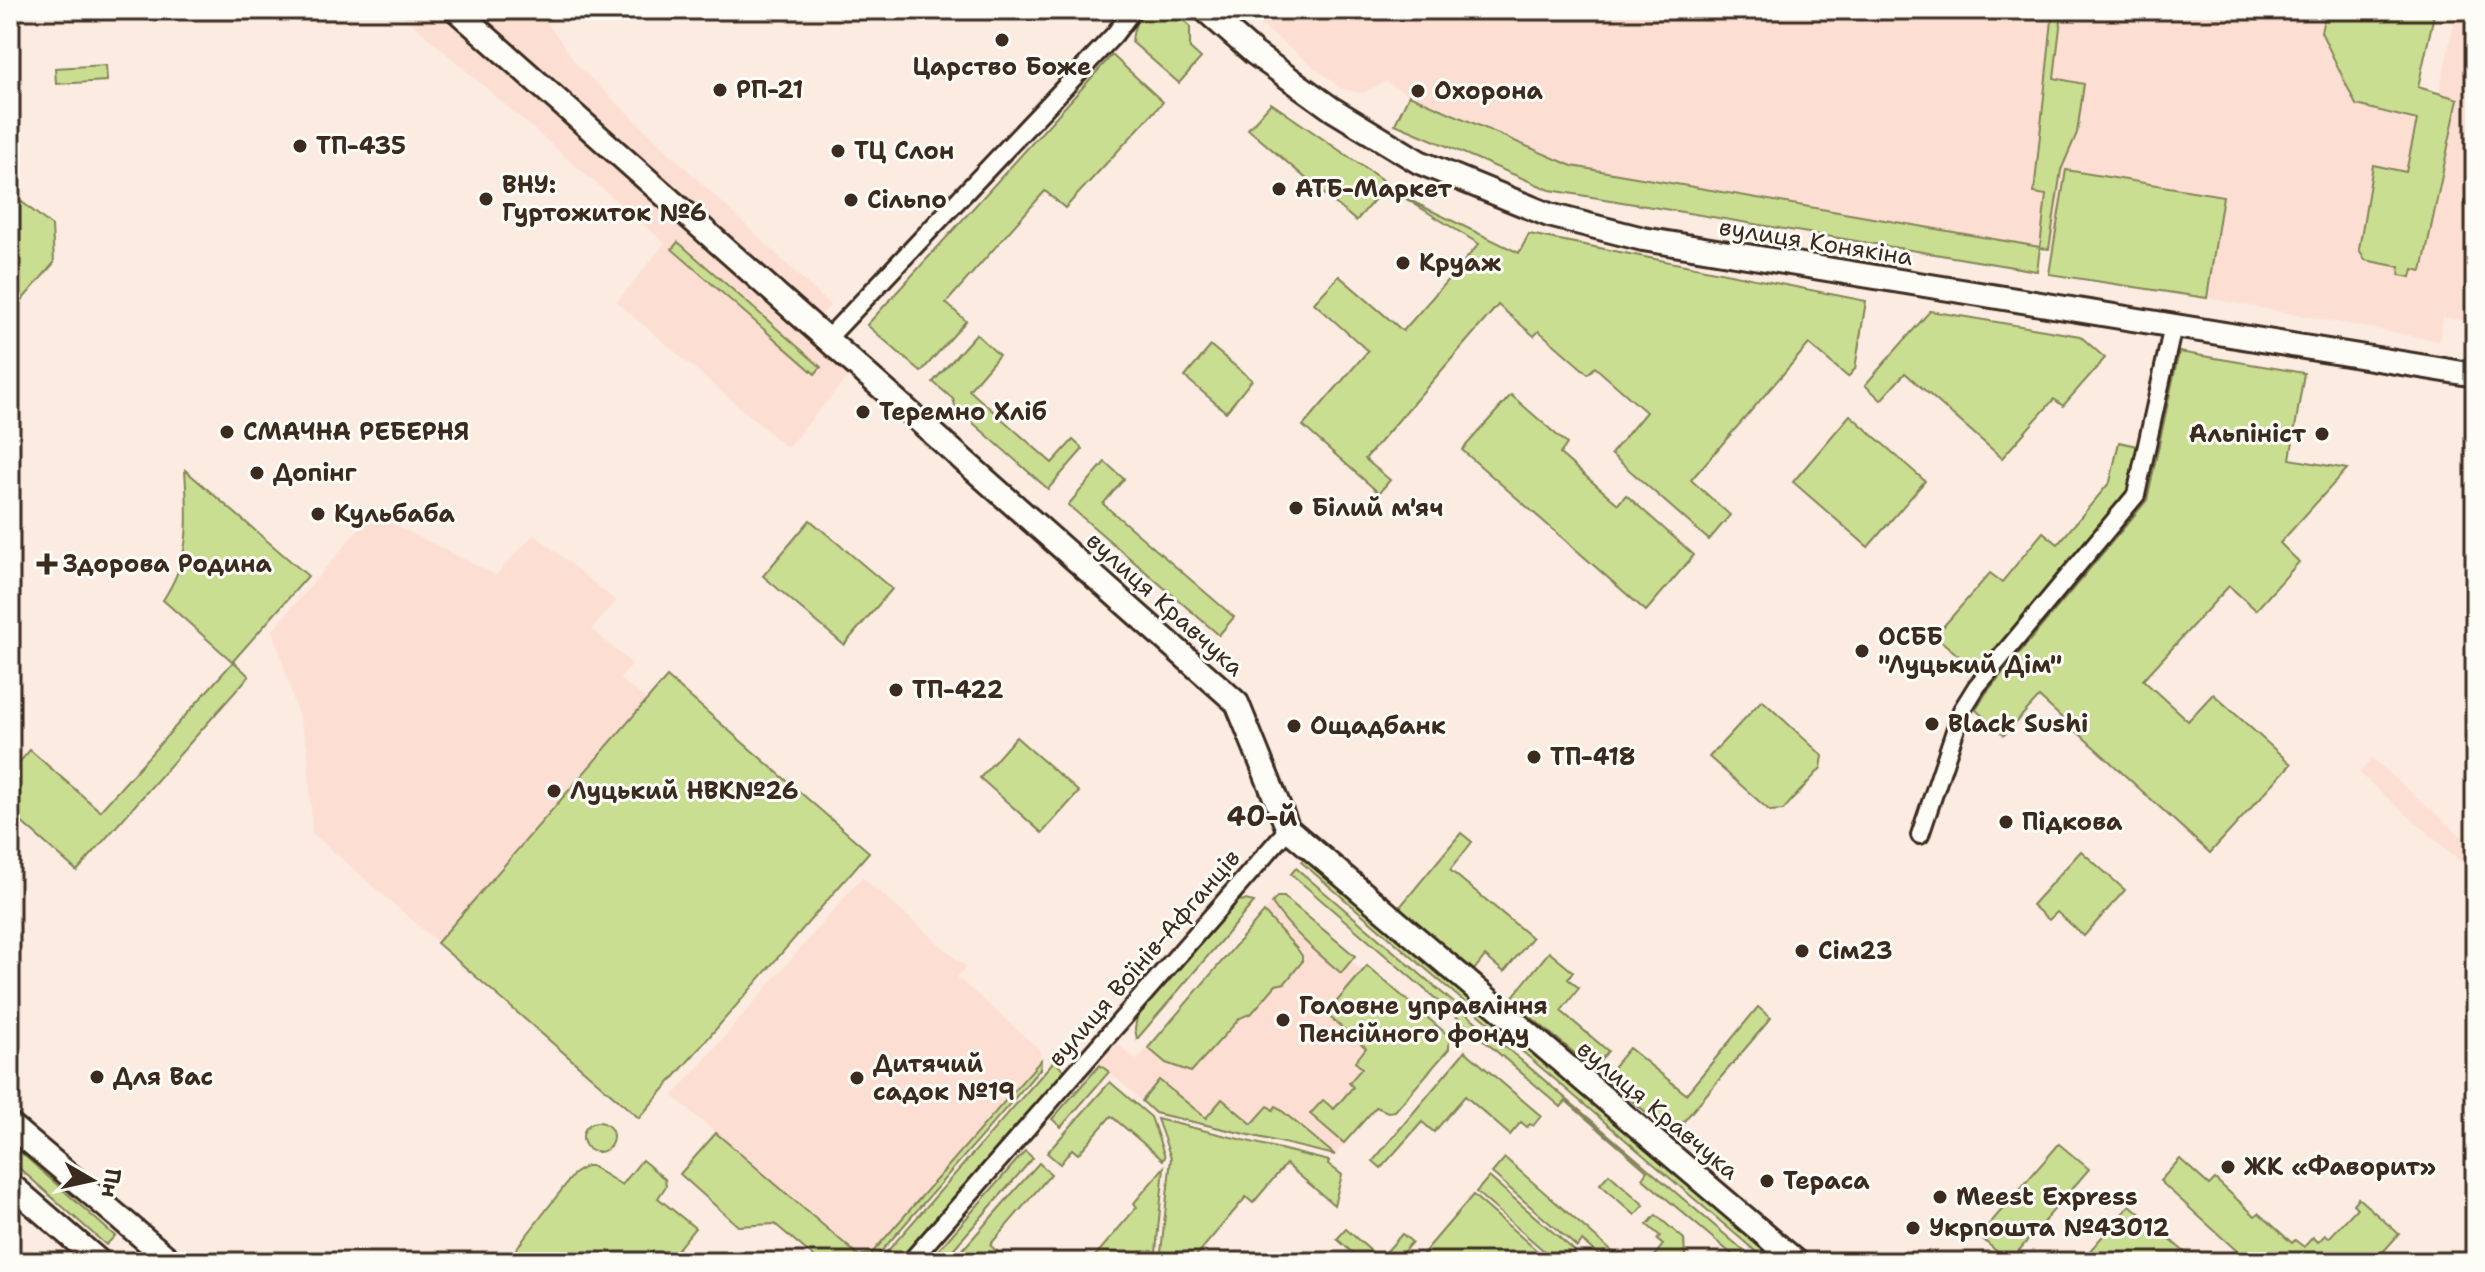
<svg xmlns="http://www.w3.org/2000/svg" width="2485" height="1272" viewBox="0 0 2485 1272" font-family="'Shantell Sans',sans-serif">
  <rect width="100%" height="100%" fill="#fcebe1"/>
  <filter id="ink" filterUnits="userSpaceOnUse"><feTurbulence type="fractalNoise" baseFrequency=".0125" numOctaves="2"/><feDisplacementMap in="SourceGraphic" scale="16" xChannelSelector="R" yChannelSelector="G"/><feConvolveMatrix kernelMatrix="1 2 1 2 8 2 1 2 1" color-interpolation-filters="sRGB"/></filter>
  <g filter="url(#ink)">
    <g fill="#fcdfd2">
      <path d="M 396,10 L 538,10 L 578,66 L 830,305 L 805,332 L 851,373 L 787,448 L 617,302 L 665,243 Z"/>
      <path d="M 1259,10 L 2435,10 L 2418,87 L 2439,92 L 2457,10 L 2475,10 L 2475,323 L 2443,317 L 2439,341 L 2207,298 L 2049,274 L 2052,249 L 1572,166 L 1409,95 L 1386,82 L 1362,93 L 1342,89 L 1256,21 Z"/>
      <path d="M 383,519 L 496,575 L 534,534 L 616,601 L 592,629 L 632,664 L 620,679 L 647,700 L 667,677 L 869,852 L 639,1118 L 312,833 L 308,749 L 273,630 L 363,524 Z"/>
      <path d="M 2372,758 L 2475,848 L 2475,874 L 2359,773 Z"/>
      <path d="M 862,877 L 966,967 L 957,977 L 1039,1049 L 1041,1060 L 872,1253 L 859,1256 L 673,1096 Z"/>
      <path d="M 1277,897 L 1437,1035 L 1335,1155 L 1218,1128 L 1160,1081 L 1142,1101 L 1098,1062 L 1115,1042 L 1137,1060 Z"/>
    </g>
    <g fill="#cade92" stroke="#828458" stroke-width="2">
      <path d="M 1146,10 L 1172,10 L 1190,26 L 1190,48 L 1201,58 L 1179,83 L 1132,42 C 1133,29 1136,18 1146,10 Z"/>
      <path d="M 2053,10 L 2062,10 L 2054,78 L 2084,84 L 2077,133 L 2061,170 L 2049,249 L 2040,248 L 2037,271 L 1550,190 L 1395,124 L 1409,95 L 1572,166 L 2040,247 L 2046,195 L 2034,193 Z"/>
      <path d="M 2326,10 L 2435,10 L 2418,87 L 2458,99 L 2422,271 L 2413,269 L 2411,277 L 2399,275 L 2400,267 L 2365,260 L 2359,249 L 2373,165 L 2406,172 L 2417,120 L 2356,105 L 2321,32 Z"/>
      <path d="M 1112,55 L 1163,102 L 1065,208 L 1045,191 L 946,303 L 966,321 L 921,372 L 867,325 Z"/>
      <path d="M 106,65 L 107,81 L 56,84 L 55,68 Z"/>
      <path d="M 1271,103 L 1388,184 L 1356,221 L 1248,129 Z"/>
      <path d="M 2066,170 L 2223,196 L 2207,298 L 2049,274 Z"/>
      <path d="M 1403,197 L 1519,253 L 1529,234 L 1866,301 L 1855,369 L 1848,377 L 1809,344 L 1691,480 L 1730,515 L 1709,540 L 1611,454 L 1646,412 L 1595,367 L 1588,374 L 1539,331 L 1534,336 L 1498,305 L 1365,459 L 1390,480 L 1379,493 L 1303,426 L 1368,351 L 1314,303 L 1339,276 L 1403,331 L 1479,244 Z"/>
      <path d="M 22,202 L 52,226 L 54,263 L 10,314 L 10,203 Z"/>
      <path d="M 678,242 L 821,367 L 815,374 L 672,249 Z"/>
      <path d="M 1930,311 L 2080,336 L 2105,358 L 2063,406 L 2054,399 L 2002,458 L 1905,373 L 1881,400 L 1865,385 Z"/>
      <path d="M 976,334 L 999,355 L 969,390 L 1052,463 L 1073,440 L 1083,449 L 1048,489 L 956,408 L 953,399 L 933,382 Z"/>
      <path d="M 1211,346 L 1252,380 L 1226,412 L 1185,377 Z"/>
      <path d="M 2179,352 L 2304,373 L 2290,459 L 2347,469 L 2280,543 L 2299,562 L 2256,610 L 2229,586 L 2143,680 L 2188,721 L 2213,694 L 2291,764 L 2210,853 L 2039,697 L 2004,735 L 1976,710 L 1986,693 L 2147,500 Z"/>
      <path d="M 1511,395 L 1567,444 L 1560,454 L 1618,504 L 1626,495 L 1694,555 L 1646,611 L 1462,450 Z"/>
      <path d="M 1850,415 L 1925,481 L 1868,547 L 1793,482 Z"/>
      <path d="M 2119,442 L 2137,446 L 2127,491 L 1977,671 L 1935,636 L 1990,573 L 2002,582 L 2043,532 L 2058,544 L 2110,482 Z"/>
      <path d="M 1105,462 L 1124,479 L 1103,504 L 1234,617 L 1219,635 L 1068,505 Z"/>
      <path d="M 185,470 L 308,576 L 233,661 L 249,676 L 77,871 L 10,812 L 10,773 L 30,750 L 100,811 L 233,662 L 163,600 C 192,557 188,518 185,470 Z"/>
      <path d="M 810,520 L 892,589 L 844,645 L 763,576 Z"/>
      <path d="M 667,677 L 869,852 L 639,1118 L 437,943 Z"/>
      <path d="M 1762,700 L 1823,756 L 1821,768 L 1783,810 L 1770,811 L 1709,757 Z"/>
      <path d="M 1016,737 L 1079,792 L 1042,833 L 980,778 Z"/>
      <path d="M 1461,833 L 1472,842 L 1450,870 L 1532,938 L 1504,972 L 1485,956 L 1474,970 L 1399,908 Z"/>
      <path d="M 2081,851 L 2125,890 L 2084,936 L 2057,912 L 2049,920 L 2032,905 Z"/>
      <path d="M 1306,856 L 1781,1262 L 1768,1262 L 1301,862 Z"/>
      <path d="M 1296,868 L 1757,1262 L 1741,1262 L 1642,1178 L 1647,1171 L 1566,1101 L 1561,1107 L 1291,874 Z"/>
      <path d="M 1277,897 L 1284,897 L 1355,956 L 1341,973 C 1316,952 1290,930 1272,903 Z"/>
      <path d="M 1245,900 L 1254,902 L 1137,1039 L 1135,1029 L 1137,1017 L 1238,901 Z"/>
      <path d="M 1264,912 L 1298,950 L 1302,956 L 1302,962 L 1285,983 L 1276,985 L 1252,1013 L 1240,1018 L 1191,1072 L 1166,1063 L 1148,1048 Z"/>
      <path d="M 1549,952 L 1573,972 L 1568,979 L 1579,988 L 1561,1011 L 1608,1051 L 1594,1069 L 1510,1000 Z"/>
      <path d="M 1367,966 L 1449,1036 L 1449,1049 L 1395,1111 L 1388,1112 L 1376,1107 L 1344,1143 L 1310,1114 L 1323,1100 L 1334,1109 L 1353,1087 L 1349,1083 L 1362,1068 L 1355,1062 L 1366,1048 L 1326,1014 Z"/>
      <path d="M 1758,1007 L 1771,1018 L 1673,1134 L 1604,1078 L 1629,1048 L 1686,1094 Z"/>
      <path d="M 1465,1051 L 1541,1116 L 1533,1126 L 1530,1124 L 1527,1127 L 1521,1122 L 1510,1135 L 1465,1096 L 1434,1132 L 1422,1122 L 1381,1168 L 1373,1161 Z"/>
      <path d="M 1041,1060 L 1040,1069 L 872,1262 L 820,1262 L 775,1224 L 738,1226 L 680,1174 L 716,1133 L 859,1256 L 872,1253 Z"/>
      <path d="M 1054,1061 L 1065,1071 L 897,1262 L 878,1262 Z"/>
      <path d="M 1100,1065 L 1109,1072 L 1061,1127 L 1052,1119 Z"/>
      <path d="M 1159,1080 L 1206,1118 L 1222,1099 L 1252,1124 L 1268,1106 L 1273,1110 L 1276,1106 L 1335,1155 L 1155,1113 L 1142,1101 Z"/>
      <path d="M 1110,1082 L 1151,1117 L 1165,1157 L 1163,1160 L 1111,1116 L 1078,1154 L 1072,1149 L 1060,1164 L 1047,1153 Z"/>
      <path d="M 1157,1119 L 1329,1161 L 1328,1164 L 1342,1175 L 1334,1205 L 1286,1164 L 1253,1203 L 1246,1197 L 1191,1262 L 1160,1262 L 1171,1158 Z"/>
      <circle cx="598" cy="1137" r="15"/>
      <path d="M 10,1143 L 115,1236 L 106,1245 L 10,1160 Z"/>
      <path d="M 2059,1144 L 2089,1169 L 2009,1262 L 1979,1236 Z"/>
      <path d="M 1025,1151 L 1033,1158 L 942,1262 L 928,1262 Z"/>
      <path d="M 1505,1158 L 1624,1262 L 1607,1262 L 1582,1241 L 1577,1247 L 1492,1173 Z"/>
      <path d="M 2180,1159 L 2209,1185 L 2215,1179 L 2255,1216 L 2259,1213 L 2292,1243 L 2295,1240 L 2304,1247 L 2313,1237 L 2318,1242 L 2325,1235 L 2329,1238 L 2357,1208 L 2353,1204 L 2358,1198 L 2399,1234 L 2374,1262 L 2249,1262 L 2160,1181 Z"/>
      <path d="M 642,1160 L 665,1179 L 666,1186 L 658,1198 L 695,1228 L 676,1251 L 689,1262 L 506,1262 L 574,1174 L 586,1166 L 591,1166 L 622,1185 Z"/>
      <path d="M 1039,1163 L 1051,1174 L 990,1245 L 1001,1255 L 995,1262 L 957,1262 L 958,1255 Z"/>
      <path d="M 1164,1167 L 1155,1262 L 1090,1262 L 1137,1207 L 1134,1203 Z"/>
      <path d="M 1609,1174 L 1644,1205 L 1635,1215 L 1600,1184 Z"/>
      <path d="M 1489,1177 L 1575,1251 L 1566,1262 L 1557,1262 L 1476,1192 Z"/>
      <path d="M 1473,1195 L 1549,1261 L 1548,1262 L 1427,1262 L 1421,1256 Z"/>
      <path d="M 2130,1205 L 2196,1262 L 2080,1262 Z"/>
      <path d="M 1656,1215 L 1684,1239 L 1685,1256 L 1680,1262 L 1649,1262 L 1663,1245 L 1657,1240 L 1660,1236 L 1647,1225 Z"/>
      <path d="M 1346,1229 L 1380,1259 L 1402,1234 L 1412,1242 L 1394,1262 L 1363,1262 L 1337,1239 Z"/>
    </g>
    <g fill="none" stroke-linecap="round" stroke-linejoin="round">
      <defs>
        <g id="street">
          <path d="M 827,339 L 1114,35 L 1133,10"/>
          <path d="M 1920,835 L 1962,710 L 1977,686 L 2136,495 L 2173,326"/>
          <path d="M 910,1262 L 1288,829"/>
        </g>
        <g id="secondary">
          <path d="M 456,10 L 1237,703 L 1288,829 L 1797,1262"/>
          <path d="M 1205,10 L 1254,53 L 1332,109 L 1419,162 L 1549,215 L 1643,239 L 2475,375"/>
          <path d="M 10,1125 L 172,1262"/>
          <path d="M 10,1184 L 100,1262"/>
        </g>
      </defs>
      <use href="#street" stroke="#3b2a1e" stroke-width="22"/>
      <use href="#secondary" stroke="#3b2a1e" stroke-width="28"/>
      <use href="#street" stroke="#fdfcf7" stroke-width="16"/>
      <use href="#secondary" stroke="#fdfcf7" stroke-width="22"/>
    </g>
  </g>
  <g fill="#3b2a1e" stroke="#fdfcf7" stroke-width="3">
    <circle cx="1002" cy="40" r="8"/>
    <circle cx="720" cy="90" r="8"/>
    <circle cx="1418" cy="91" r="8"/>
    <circle cx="300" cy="146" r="8"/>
    <circle cx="838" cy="151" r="8"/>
    <circle cx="1279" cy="189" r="8"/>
    <circle cx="486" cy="199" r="8"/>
    <circle cx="851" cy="200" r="8"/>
    <circle cx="1403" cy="263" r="8"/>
    <circle cx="863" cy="412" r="8"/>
    <circle cx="227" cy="432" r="8"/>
    <circle cx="2322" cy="434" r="8"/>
    <circle cx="257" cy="473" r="8"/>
    <circle cx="1296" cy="508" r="8"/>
    <circle cx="318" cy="514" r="8"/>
    <path d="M43 552h8v8h8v8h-8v8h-8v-8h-8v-8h8z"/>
    <circle cx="1862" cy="651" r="8"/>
    <circle cx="896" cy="690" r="8"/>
    <circle cx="1932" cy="724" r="8"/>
    <circle cx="1294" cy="726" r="8"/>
    <circle cx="1534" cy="757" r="8"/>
    <circle cx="554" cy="791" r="8"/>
    <circle cx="2006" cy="822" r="8"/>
    <circle cx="1802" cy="951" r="8"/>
    <circle cx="1283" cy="1020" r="8"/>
    <circle cx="97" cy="1077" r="8"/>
    <circle cx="857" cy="1078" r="8"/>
    <circle cx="2228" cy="1167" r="8"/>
    <circle cx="1767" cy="1181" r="8"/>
    <circle cx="1940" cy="1197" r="8"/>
    <circle cx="1913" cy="1228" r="8"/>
  </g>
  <g text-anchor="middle" stroke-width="6" stroke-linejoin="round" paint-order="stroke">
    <g font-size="24" font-weight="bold" fill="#3b2a1e" stroke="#fdfcf7" text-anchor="start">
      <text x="1002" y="75" text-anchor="middle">Царство Боже</text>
      <text x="736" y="98">РП-21</text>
      <text x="1434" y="99">Охорона</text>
      <text x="316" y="154">ТП-435</text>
      <text x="854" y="159">ТЦ Слон</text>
      <text x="502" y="193">ВНУ:<tspan x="502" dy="28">Гуртожиток №6</tspan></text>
      <text x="1295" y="197">АТБ-Маркет</text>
      <text x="867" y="208">Сільпо</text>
      <text x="1419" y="271">Круаж</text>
      <text x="879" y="420">Теремно Хліб</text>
      <text x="243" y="440">СМАЧНА РЕБЕРНЯ</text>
      <text x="2306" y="442" text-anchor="end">Альпініст</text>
      <text x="273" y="481">Допінг</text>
      <text x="1312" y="516">Білий м'яч</text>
      <text x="334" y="522">Кульбаба</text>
      <text x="63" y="572">Здорова Родина</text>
      <text x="1878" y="645">ОСББ<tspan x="1878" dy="28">"Луцький Дім"</tspan></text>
      <text x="912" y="698">ТП-422</text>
      <text x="1948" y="732">Black Sushi</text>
      <text x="1310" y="734">Ощадбанк</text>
      <text x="1550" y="765">ТП-418</text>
      <text x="570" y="799">Луцький НВК№26</text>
      <text x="2022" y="830">Підкова</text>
      <text x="1818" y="959">Сім23</text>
      <text x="1299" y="1014">Головне управління<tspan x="1299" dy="28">Пенсійного фонду</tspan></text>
      <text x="873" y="1072">Дитячий<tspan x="873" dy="28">садок №19</tspan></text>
      <text x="113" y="1085">Для Вас</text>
      <text x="2244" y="1175">ЖК «Фаворит»</text>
      <text x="1783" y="1189">Тераса</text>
      <text x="1956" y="1205">Meest Express</text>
      <text x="1929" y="1236">Укрпошта №43012</text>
    </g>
    <g font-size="24" fill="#3b2a1e" stroke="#fdfcf7">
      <text transform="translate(1816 242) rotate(9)" y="8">вулиця Конякіна</text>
      <text transform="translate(1165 604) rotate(42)" y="8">вулиця Кравчука</text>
      <text transform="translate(1144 958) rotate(-49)" y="8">вулиця Воїнів-Афганців</text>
      <text transform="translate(1658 1110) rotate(40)" y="8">вулиця Кравчука</text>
    </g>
    <g font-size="28" font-weight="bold" fill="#3b2a1e" stroke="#fdfcf7">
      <text x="1262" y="826">40-й</text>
    </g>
  </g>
  <rect width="2485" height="1272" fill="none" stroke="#fdfcf7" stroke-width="40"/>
  <rect x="20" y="20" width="2445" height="1232" fill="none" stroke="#3b2a1e" stroke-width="3" filter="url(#ink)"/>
  <g transform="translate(92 1180) rotate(99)" stroke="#fdfcf7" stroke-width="6" paint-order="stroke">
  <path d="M0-6L14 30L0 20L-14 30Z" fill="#3b2a1e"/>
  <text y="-12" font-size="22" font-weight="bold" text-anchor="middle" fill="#3b2a1e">Пн</text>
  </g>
</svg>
